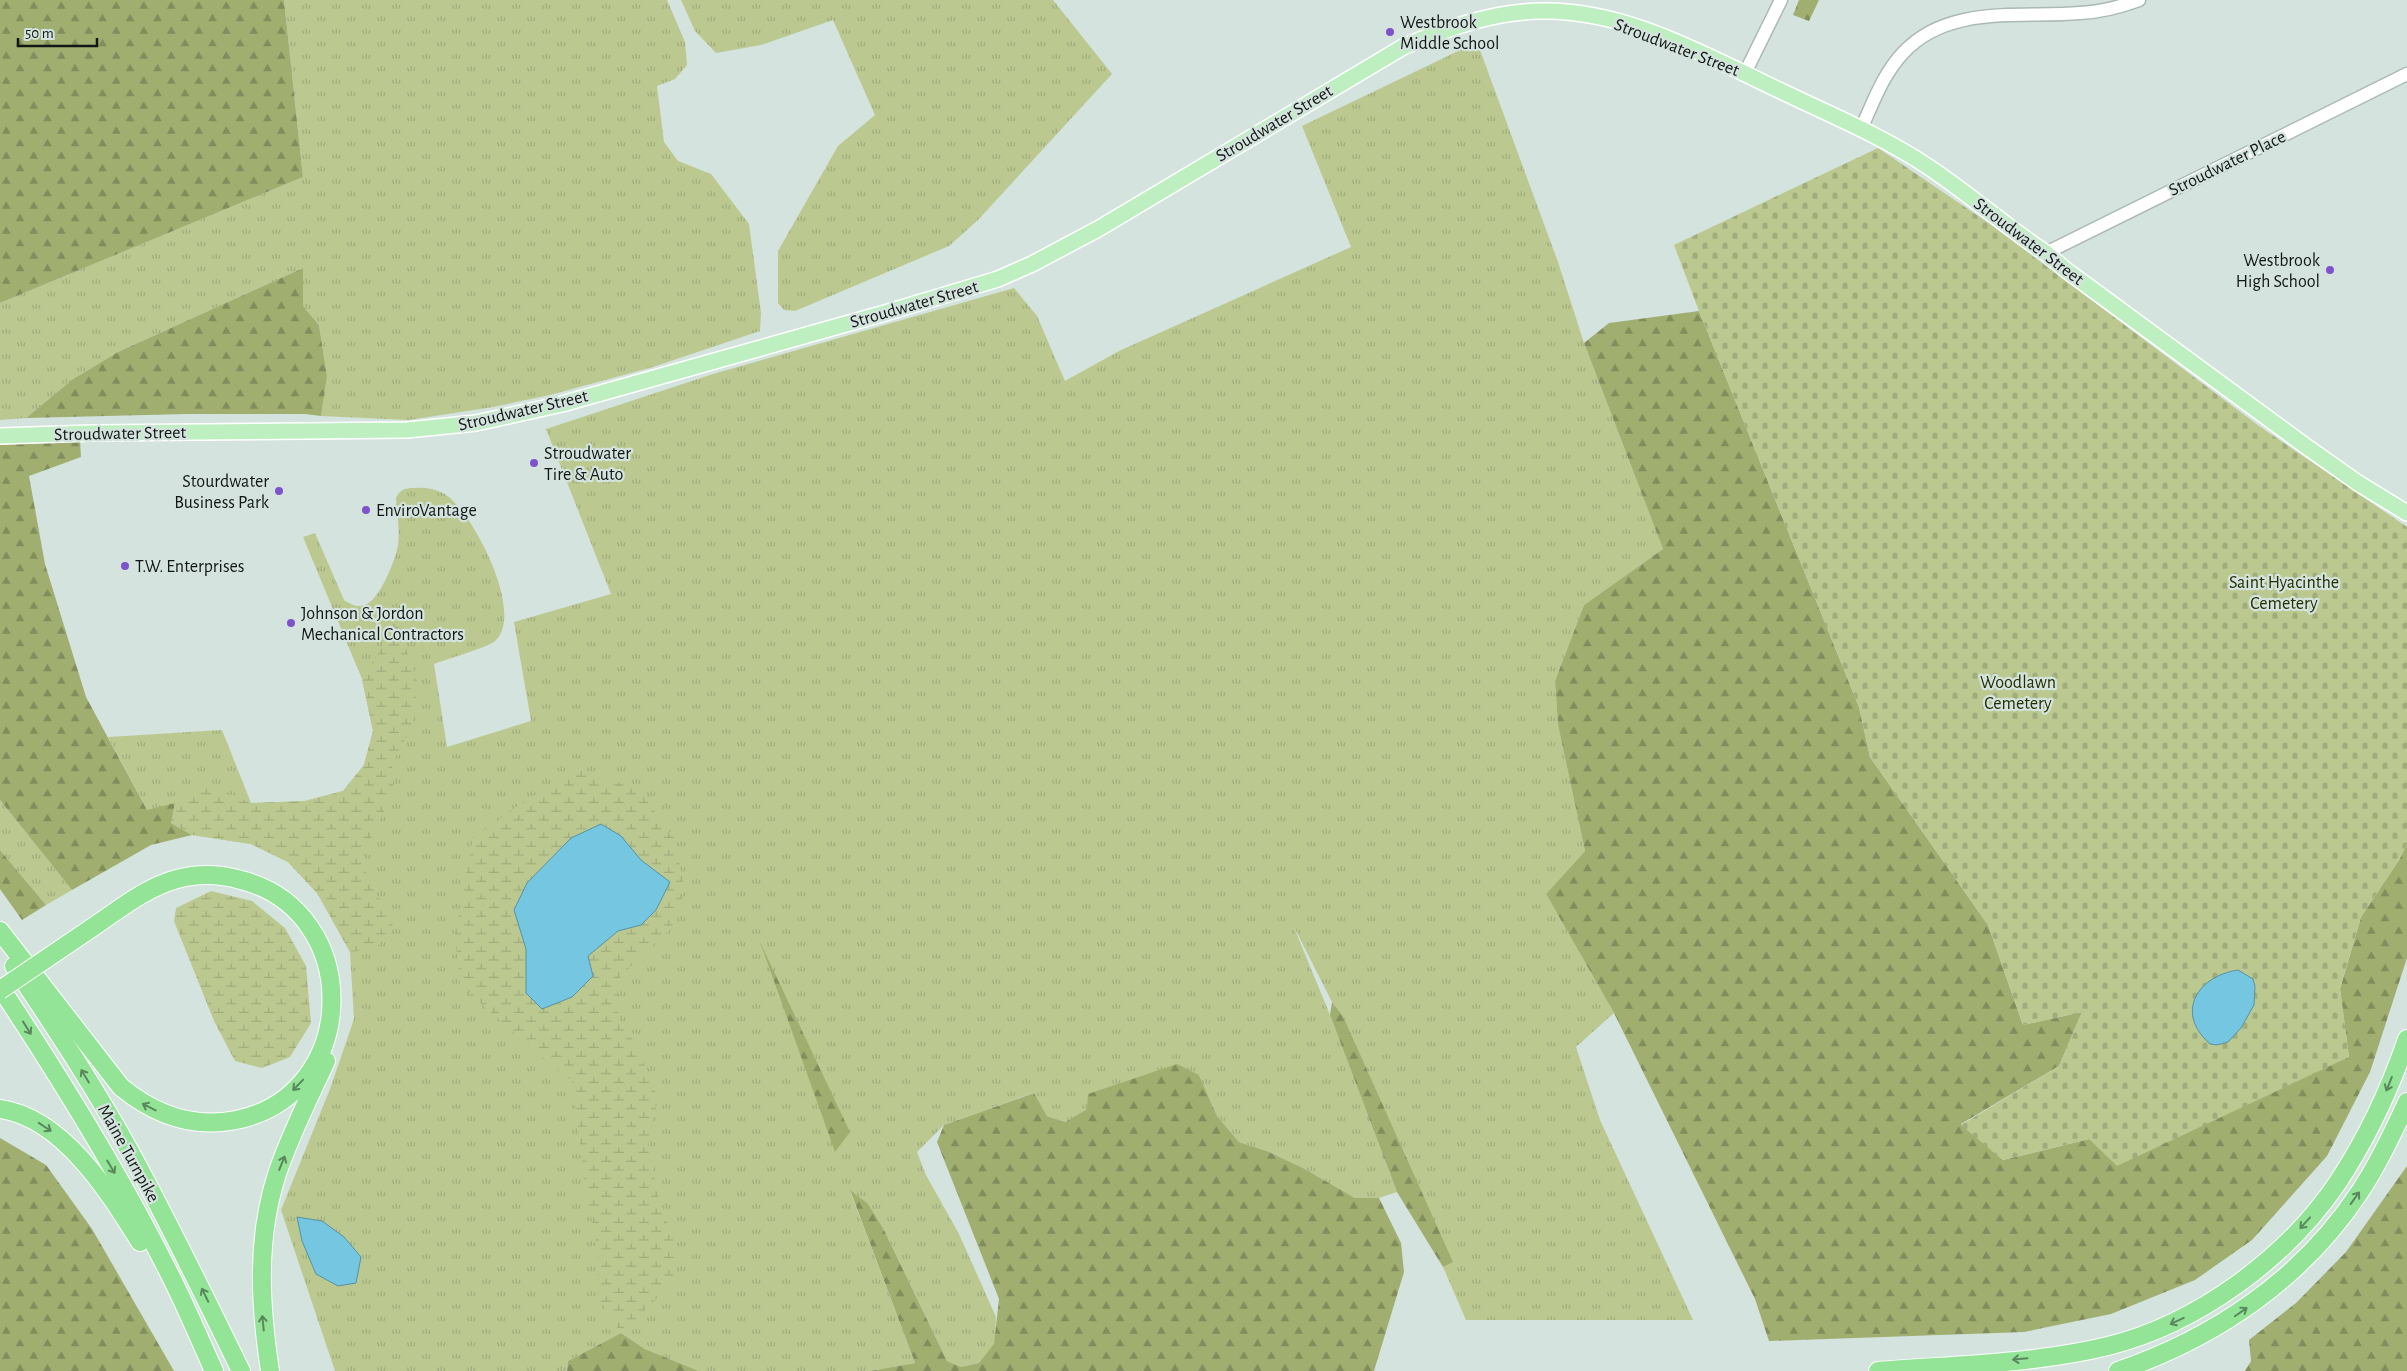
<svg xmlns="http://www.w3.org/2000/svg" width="2407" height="1371" viewBox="0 0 2407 1371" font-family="'Alegreya Sans',sans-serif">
  <defs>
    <pattern id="grass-tufts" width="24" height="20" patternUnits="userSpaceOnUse" patternTransform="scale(1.25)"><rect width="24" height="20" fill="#bbc991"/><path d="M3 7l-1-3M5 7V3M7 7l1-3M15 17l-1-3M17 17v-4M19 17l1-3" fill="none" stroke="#a0ac7c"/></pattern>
    <pattern id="forest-firs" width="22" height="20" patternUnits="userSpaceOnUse" patternTransform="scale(1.25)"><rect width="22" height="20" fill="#a0af70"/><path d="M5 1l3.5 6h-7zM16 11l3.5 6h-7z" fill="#818d5b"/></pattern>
    <pattern id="wetland-marsh" width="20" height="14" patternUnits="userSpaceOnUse" patternTransform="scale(1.25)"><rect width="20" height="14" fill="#bbc991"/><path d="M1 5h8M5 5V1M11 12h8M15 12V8" fill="none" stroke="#a0ac7c"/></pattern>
    <pattern id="cemetery-stones" width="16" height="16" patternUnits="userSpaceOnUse" patternTransform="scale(1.25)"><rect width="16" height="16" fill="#bbc991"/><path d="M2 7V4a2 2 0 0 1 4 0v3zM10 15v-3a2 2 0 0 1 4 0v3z" fill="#a0ac7c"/></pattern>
  </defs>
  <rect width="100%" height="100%" fill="#d4e3dd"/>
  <g fill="url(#grass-tufts)">
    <path d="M 284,0 L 667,0 L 685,42 L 687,65 L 675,79 L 657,86 L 664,142 L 678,161 L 711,174 L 749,224 L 761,313 L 760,331 L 653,367 L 550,395 L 493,407 L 409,420 L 321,416 L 327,376 L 319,325 L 303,306 L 303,268 L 118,352 L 73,379 L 26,418 L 0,420 L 0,303 L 303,177 Z"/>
    <path d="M 681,0 L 1053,0 L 1112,74 L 978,220 L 949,246 L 795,311 L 784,310 L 778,303 L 778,251 L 838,146 L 875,115 L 833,20 L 761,45 L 716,53 L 695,31 Z"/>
    <path d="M 1477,42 L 1558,262 L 1584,343 L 1663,549 L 1584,605 L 1555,681 L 1558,725 L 1585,851 L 1546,894 L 1614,1013 L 1576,1047 L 1600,1120 L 1693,1320 L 1466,1320 L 1443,1267 L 1452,1262 L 1343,1016 L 1332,1002 L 1293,925 L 1330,1015 L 1397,1192 L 1379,1198 L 1355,1198 L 1303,1168 L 1267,1151 L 1239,1142 L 1217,1116 L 1199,1075 L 1087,1109 L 1065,1122 L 1047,1116 L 1033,1093 L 944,1125 L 917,1152 L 926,1175 L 959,1234 L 996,1317 L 995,1344 L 979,1363 L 961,1367 L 947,1361 L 884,1230 L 850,1191 L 915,1363 L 870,1371 L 699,1371 L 645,1349 L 621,1333 L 568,1361 L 567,1371 L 335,1371 L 281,1210 L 330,1089 L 354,1019 L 350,952 L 317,893 L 288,862 L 251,844 L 192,835 L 147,810 L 108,737 L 222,730 L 251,803 L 305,801 L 343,791 L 364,765 L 373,731 L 362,679 L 303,537 L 315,533 L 344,600 C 351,604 356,608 365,605 C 379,601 396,559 398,545 C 400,531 397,513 396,498 C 400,490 404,488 414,488 C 424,487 433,488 443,493 C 472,509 526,614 495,641 C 489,647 444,660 434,664 L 447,747 L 531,721 L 514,622 L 611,594 L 546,429 L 713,374 L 1014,288 L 1037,316 L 1065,381 L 1119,351 L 1351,247 L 1302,126 Z"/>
    <path d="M 0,800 L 72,890 L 46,905 L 0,850 Z"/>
  </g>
  <g fill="url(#forest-firs)">
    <path d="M 0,0 L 284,0 L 303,177 L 0,303 Z"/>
    <path d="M 1799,0 L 1819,0 L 1809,21 L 1793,15 Z"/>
    <path d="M 303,268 L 303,306 L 319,325 L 327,376 L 321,416 L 305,414 L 186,414 L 26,418 L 73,379 L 118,352 Z"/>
    <path d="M 1699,311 L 1859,707 L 1870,757 L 1988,925 L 2023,1025 L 2082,1012 L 2059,1066 L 1961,1124 L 2003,1160 L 2089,1139 L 2349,1057 L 2340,989 L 2361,917 L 2399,860 L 2407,844 L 2407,958 L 2370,1072 L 2327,1156 L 2252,1240 L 2195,1280 L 2111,1314 L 2024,1332 L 1769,1341 L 1755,1299 L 1614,1013 L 1546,894 L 1585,851 L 1558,725 L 1555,681 L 1584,605 L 1663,549 L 1584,343 L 1609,323 Z"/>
    <path d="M 80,440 L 81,457 L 29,476 L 45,564 L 86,697 L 147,810 L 175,803 L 171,823 L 192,835 L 151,845 L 72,890 L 0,800 L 0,445 Z"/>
    <path d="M 0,850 L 46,905 L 22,920 L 0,889 Z"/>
    <path d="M 760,942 L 850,1132 L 835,1152 Z"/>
    <path d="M 1332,1002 L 1343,1016 L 1453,1262 L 1443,1267 L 1397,1192 L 1330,1015 Z"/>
    <path d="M 1177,1064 L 1199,1075 L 1217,1116 L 1239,1142 L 1267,1151 L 1303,1168 L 1355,1198 L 1379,1198 L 1401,1243 L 1404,1272 L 1374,1371 L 870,1371 L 915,1363 L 850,1190 L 868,1204 L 884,1230 L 947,1361 L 961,1367 L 979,1363 L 994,1344 L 999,1299 L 937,1142 L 944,1125 L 1034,1093 L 1047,1116 L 1065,1122 L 1087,1109 L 1088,1094 Z"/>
    <path d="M 0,1138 L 46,1165 L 92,1229 L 174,1371 L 0,1371 Z"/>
    <path d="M 2407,1166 L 2407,1371 L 2245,1371 L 2251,1361 L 2249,1340 L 2296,1303 L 2346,1252 Z"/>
    <path d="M 621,1333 L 645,1349 L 699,1371 L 567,1371 L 568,1361 Z"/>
  </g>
  <g fill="url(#wetland-marsh)" fill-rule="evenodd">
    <path d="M 396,619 L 418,684 L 413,724 L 392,764 L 394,791 L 369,842 L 362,865 L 393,925 L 376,949 L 350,952 L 318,894 L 288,862 L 251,844 L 192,835 L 171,823 L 175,803 L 211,785 L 251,803 L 305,801 L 343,791 L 364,765 L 373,731 L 362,679 L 382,647 Z"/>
    <path d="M 582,770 L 638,789 L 674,838 L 685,889 L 672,927 L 617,980 L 618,1017 L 637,1047 L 658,1099 L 648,1142 L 657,1193 L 675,1244 L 673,1283 L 621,1333 L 598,1297 L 598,1251 L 585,1186 L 573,1082 L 530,1047 L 460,985 L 455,935 L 473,837 L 529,798 ZM 601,824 L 621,836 L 641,860 L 670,882 L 641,925 L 618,931 L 587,957 L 593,976 L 572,997 L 542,1009 L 526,993 L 526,949 L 571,838 Z"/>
    <path d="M 211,891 L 252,901 L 285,928 L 306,966 L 311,1023 L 290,1057 L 262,1068 L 235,1061 L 214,1021 L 174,921 L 176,908 Z"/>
  </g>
  <path fill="url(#cemetery-stones)" d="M 1878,148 L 1990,224 L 2259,426 L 2407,527 L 2407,844 L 2399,860 L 2361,917 L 2340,988 L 2349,1057 L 2117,1166 L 2089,1139 L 2003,1160 L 1961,1125 L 2059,1066 L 2082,1012 L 2023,1025 L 1988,925 L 1870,757 L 1859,707 L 1699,311 L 1674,245 Z"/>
  <g fill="#75c6e0" stroke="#5792a3">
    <path d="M 601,824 L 621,836 L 641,860 L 670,882 L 656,910 L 641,925 L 618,931 L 588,956 L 593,976 L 572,997 L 542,1009 L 526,993 L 526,949 L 514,910 L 527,883 L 571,838 Z"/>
    <path d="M 2238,970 L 2253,979 L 2255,986 L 2254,1005 L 2241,1028 L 2228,1042 L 2217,1045 L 2210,1044 C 2174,1012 2198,976 2238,970 Z"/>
    <path d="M 297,1217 L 322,1221 L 344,1237 L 361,1257 L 356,1283 L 338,1286 L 316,1274 L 302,1241 Z"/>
  </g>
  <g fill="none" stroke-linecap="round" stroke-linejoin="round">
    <defs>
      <g id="minor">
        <path d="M 1745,73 L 1781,0"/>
        <path d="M 1861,129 C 1873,103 1883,74 1903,53 C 1948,4 2021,18 2080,13 C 2100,12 2120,7 2139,0"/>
        <path d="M 2046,253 L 2407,74"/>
      </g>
      <path id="major" d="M 0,436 L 92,433 L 407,430 L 476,423 L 562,404 L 885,313 L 998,279 L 1032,264 L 1098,229 L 1403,47 C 1447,28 1492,12 1541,11 C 1627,9 1708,57 1783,92 C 1831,115 1882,136 1927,166 C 1968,193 2005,226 2046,253 L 2066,270 L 2307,447 L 2358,483 L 2407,513"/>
      <g id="highway">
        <path d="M 0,931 L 121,1087 C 154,1114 192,1129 236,1120 C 361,1095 364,911 241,880 C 220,874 199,873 177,879 C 147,887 121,908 96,925"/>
        <path d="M 14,966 C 56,1029 97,1091 133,1157 C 171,1227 206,1299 241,1371"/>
        <path d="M 0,987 C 61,1079 119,1173 168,1271 C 185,1304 199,1338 214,1371"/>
        <path d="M 0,1109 C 63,1118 109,1192 140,1242"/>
        <path d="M 270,1371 C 260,1305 256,1239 277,1174 C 290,1135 309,1098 326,1061"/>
        <path d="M 1878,1371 C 1954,1365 2034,1364 2108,1346 C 2197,1324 2287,1258 2338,1182 C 2367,1138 2390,1089 2407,1039"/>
        <path d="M 2118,1371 C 2215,1338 2302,1279 2359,1193 C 2378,1165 2393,1133 2407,1102"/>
      </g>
    </defs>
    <use href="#minor" stroke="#aab9b3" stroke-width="15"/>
    <use href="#major" stroke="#fff" stroke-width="18"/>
    <use href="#highway" stroke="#fff" stroke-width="20"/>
    <use href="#minor" stroke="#fff" stroke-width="12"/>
    <use href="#major" stroke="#beefc0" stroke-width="15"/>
    <use href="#highway" stroke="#93e496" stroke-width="18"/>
    <defs>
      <path id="highway-bridge" d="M 0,990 L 96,925"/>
    </defs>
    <use href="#highway-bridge" stroke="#fff" stroke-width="20" stroke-linecap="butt"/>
    <use href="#highway-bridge" stroke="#93e496" stroke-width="18"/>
  </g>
  <defs><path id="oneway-shaft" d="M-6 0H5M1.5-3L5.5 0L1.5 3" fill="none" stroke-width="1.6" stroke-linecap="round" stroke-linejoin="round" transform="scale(1.25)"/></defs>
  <g stroke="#59885c">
    <use href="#oneway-shaft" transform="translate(27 1028) rotate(58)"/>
    <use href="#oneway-shaft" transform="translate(85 1076) rotate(-121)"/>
    <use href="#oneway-shaft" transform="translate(2389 1084) rotate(112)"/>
    <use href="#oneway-shaft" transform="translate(298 1085) rotate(134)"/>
    <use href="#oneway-shaft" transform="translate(149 1107) rotate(-153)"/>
    <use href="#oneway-shaft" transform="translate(45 1127) rotate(34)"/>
    <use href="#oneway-shaft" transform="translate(282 1163) rotate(-68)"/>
    <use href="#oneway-shaft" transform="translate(111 1167) rotate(59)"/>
    <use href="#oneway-shaft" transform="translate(2355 1198) rotate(-54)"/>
    <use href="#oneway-shaft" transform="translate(2305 1223) rotate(132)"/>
    <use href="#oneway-shaft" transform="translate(205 1295) rotate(-116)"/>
    <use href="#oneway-shaft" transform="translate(2241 1312) rotate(-35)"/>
    <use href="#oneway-shaft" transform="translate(2177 1321) rotate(155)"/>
    <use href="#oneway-shaft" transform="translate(263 1323) rotate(-96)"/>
    <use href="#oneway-shaft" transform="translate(2020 1359) rotate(175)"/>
  </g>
  <g fill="#7f52cb" stroke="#d4e3dd" stroke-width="2">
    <circle cx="1390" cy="32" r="5"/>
    <circle cx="2330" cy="270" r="5"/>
    <circle cx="534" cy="463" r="5"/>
    <circle cx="279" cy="491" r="5"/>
    <circle cx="366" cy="510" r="5"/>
    <circle cx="125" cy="566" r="5"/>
    <circle cx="291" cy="623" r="5"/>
  </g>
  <g text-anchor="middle" stroke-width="4.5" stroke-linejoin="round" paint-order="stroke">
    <g font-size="18" fill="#121715" stroke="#d4e3dd" text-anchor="start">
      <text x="1400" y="28">Westbrook<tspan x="1400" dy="21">Middle School</tspan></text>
      <text x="2320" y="266" text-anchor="end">Westbrook<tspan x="2320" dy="21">High School</tspan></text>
      <text x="544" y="459">Stroudwater<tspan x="544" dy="21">Tire &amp; Auto</tspan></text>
      <text x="269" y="487" text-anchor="end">Stourdwater<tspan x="269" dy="21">Business Park</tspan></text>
      <text x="376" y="516">EnviroVantage</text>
      <text x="135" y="572">T.W. Enterprises</text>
      <text x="301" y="619">Johnson &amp; Jordon<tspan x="301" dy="21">Mechanical Contractors</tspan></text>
    </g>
    <g font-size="18" fill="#121715" stroke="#d4e3dd">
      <text transform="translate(1677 47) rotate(21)" y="6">Stroudwater Street</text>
      <text transform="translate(1274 123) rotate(-31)" y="6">Stroudwater Street</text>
      <text transform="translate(2227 163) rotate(-26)" y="6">Stroudwater Place</text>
      <text transform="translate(2029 241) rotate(37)" y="6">Stroudwater Street</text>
      <text transform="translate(914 304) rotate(-16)" y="6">Stroudwater Street</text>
      <text transform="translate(523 410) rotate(-13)" y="6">Stroudwater Street</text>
      <text transform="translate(120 433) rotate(-1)" y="6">Stroudwater Street</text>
      <text transform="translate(129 1153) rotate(61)" y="6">Maine Turnpike</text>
    </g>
    <g font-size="18" fill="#252e00" stroke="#d4e3dd">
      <text x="2284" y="588">Saint Hyacinthe<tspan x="2284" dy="21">Cemetery</tspan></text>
      <text x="2018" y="688">Woodlawn<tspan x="2018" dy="21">Cemetery</tspan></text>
    </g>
  </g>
  <path d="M18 38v8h79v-8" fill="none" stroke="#121715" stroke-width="2.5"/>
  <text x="25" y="38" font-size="15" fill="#121715" stroke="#d4e3dd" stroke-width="4" paint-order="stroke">50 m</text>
</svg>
